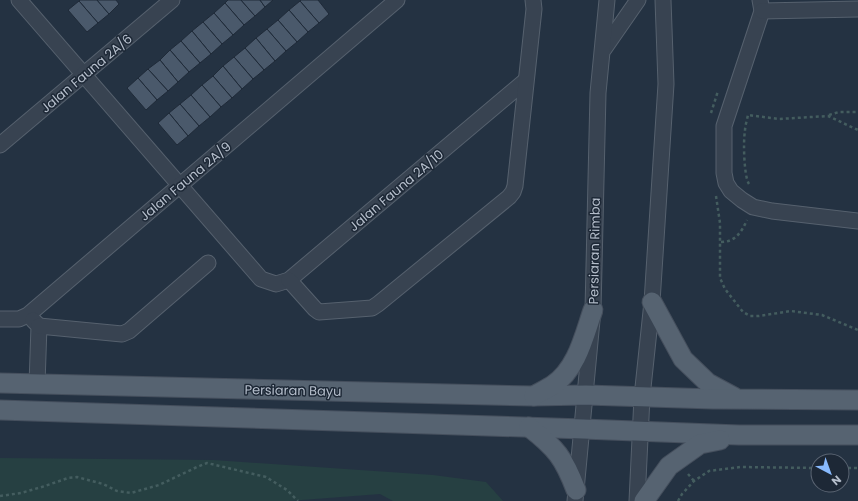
<svg xmlns="http://www.w3.org/2000/svg" width="858" height="501" viewBox="0 0 858 501" font-family="Poppins,sans-serif">
  <rect width="100%" height="100%" fill="#243242"/>
  <path fill="#264042" d="M 0,458 L 214,460 L 433,475 L 486,482 L 503,501 L 393,501 L 380,494 L 289,501 L 0,501 Z"/>
  <g fill="#4a596b" stroke="#1f2a38">
    <path d="M 80,0 L 97,0 L 109,14 L 98,23 L 79,1 Z"/>
    <path d="M 97,0 L 116,0 L 119,4 L 109,14 Z"/>
    <path d="M 228,0 L 241,0 L 255,16 L 244,25 L 225,3 Z"/>
    <path d="M 241,0 L 260,0 L 265,7 L 255,16 Z"/>
    <path d="M 260,0 L 273,0 L 265,7 Z"/>
    <path d="M 301,0 L 318,0 L 329,14 L 319,23 L 300,1 Z"/>
    <path d="M 79,1 L 98,23 L 87,32 L 68,10 Z"/>
    <path d="M 300,1 L 319,23 L 308,32 L 289,10 Z"/>
    <path d="M 225,3 L 244,25 L 233,35 L 214,13 Z"/>
    <path d="M 289,10 L 308,32 L 297,42 L 278,20 Z"/>
    <path d="M 214,13 L 233,35 L 222,44 L 203,22 Z"/>
    <path d="M 278,20 L 297,42 L 286,51 L 267,29 Z"/>
    <path d="M 203,22 L 222,44 L 211,54 L 192,31 Z"/>
    <path d="M 267,29 L 286,51 L 275,61 L 256,38 Z"/>
    <path d="M 192,31 L 211,54 L 200,63 L 181,41 Z"/>
    <path d="M 256,38 L 275,61 L 264,70 L 245,48 Z"/>
    <path d="M 181,41 L 200,63 L 189,72 L 170,50 Z"/>
    <path d="M 245,48 L 264,70 L 253,79 L 234,57 Z"/>
    <path d="M 170,50 L 189,72 L 178,82 L 160,60 Z"/>
    <path d="M 234,57 L 253,79 L 242,89 L 223,66 Z"/>
    <path d="M 160,60 L 178,82 L 168,91 L 148,69 Z"/>
    <path d="M 223,66 L 242,89 L 232,98 L 213,76 Z"/>
    <path d="M 148,69 L 168,91 L 157,100 L 138,78 Z"/>
    <path d="M 213,76 L 232,98 L 221,107 L 202,85 Z"/>
    <path d="M 138,78 L 157,100 L 146,110 L 127,88 Z"/>
    <path d="M 202,85 L 221,107 L 210,117 L 191,95 Z"/>
    <path d="M 191,95 L 210,117 L 199,126 L 180,104 Z"/>
    <path d="M 180,104 L 199,126 L 188,136 L 169,113 Z"/>
    <path d="M 169,113 L 188,136 L 177,145 L 158,123 Z"/>
  </g>
  <g fill="none" stroke-linecap="round" stroke-linejoin="round">
    <defs>
      <g id="minor">
        <path d="M 19,0 L 261,279 L 276,284 L 289,280 L 525,81"/>
        <path d="M 760,0 L 762,11 L 724,126 L 724,173 L 726,183 L 731,191 L 742,200 L 753,207 L 772,211 L 858,221"/>
        <path d="M 762,11 L 858,9"/>
        <path d="M 604,49 L 638,0"/>
        <path d="M 0,145 L 172,0"/>
        <path d="M 289,280 L 315,309 L 319,312 L 372,308 L 378,304 L 509,197 L 513,192 L 515,186 L 534,9 L 533,0"/>
        <path d="M 0,319 L 19,319 L 28,315 L 397,0"/>
        <path d="M 33,320 L 39,326 L 37,384"/>
        <path d="M 39,326 L 122,334 L 129,331 L 208,263"/>
        <path d="M 575,501 L 593,310 L 598,93 L 607,0"/>
        <path d="M 637,501 L 642,397 L 652,302 L 666,84 L 663,0"/>
      </g>
      <g id="major">
        <path d="M 652,302 L 683,359 L 708,383 L 734,397"/>
        <path d="M 0,383 L 533,396 L 586,395 L 713,399 L 858,400"/>
        <path d="M 534,396 C 540,392 547,389 553,385 C 577,369 584,336 593,310"/>
        <path d="M 0,410 L 583,429 L 739,435 L 858,435"/>
        <path d="M 529,427 C 556,448 564,458 576,490"/>
        <path d="M 644,501 L 669,466 L 700,444 L 720,440"/>
      </g>
    </defs>
    <use href="#minor" stroke="#56616e" stroke-width="17"/>
    <use href="#major" stroke="#454f5d" stroke-width="21"/>
    <g stroke="#445d5f" stroke-width="2.5" stroke-dasharray="3 3" stroke-linecap="butt">
      <path d="M 711,113 L 718,91"/>
      <path d="M 829,115 L 839,112 L 858,112"/>
      <path d="M 749,184 C 744,177 743,141 745,131 C 745,126 747,120 748,115 L 779,119 L 828,116 L 858,130"/>
      <path d="M 716,196 L 720,223 L 720,278 L 725,289 L 743,312 L 750,316 L 759,316 L 791,311 L 822,315 L 858,330"/>
      <path d="M 721,242 C 735,242 741,233 747,220"/>
      <path d="M 842,468 L 858,468"/>
      <path d="M 688,474 L 694,481"/>
      <path d="M 0,496 L 21,493 L 45,486 L 68,478 L 77,477 L 103,484 L 117,491 L 131,493 L 159,485 L 197,467 L 207,463 L 266,477 L 287,490 L 298,501"/>
      <path d="M 678,501 L 682,494 L 694,481 L 709,471 L 740,467 L 818,468"/>
    </g>
    <use href="#minor" stroke="#384351" stroke-width="15"/>
    <use href="#major" stroke="#566371" stroke-width="19"/>
  </g>
  <g text-anchor="middle" stroke-width="3" stroke-linejoin="round" paint-order="stroke">
    <g font-size="13" fill="#b5becb" stroke="#1d2836">
      <text transform="translate(86 73) rotate(-40)" y="5">Jalan Fauna 2A/6</text>
      <text transform="translate(185 181) rotate(-40)" y="5">Jalan Fauna 2A/9</text>
      <text transform="translate(396 190) rotate(-40)" y="5">Jalan Fauna 2A/10</text>
      <text transform="translate(594 251) rotate(-89)" y="5">Persiaran Rimba</text>
      <text transform="translate(293 390) rotate(1)" y="5">Persiaran Bayu</text>
    </g>
  </g>
  <g transform="translate(830 473) rotate(139)"><circle r="19" fill="#1d2836" stroke="#5a6472"/>
  <path d="M0-3L7 15L0 10L-7 15Z" fill="#88bafe"/>
  <text y="-6" font-size="11" font-weight="bold" text-anchor="middle" fill="#b5becb">N</text>
  </g>
</svg>
